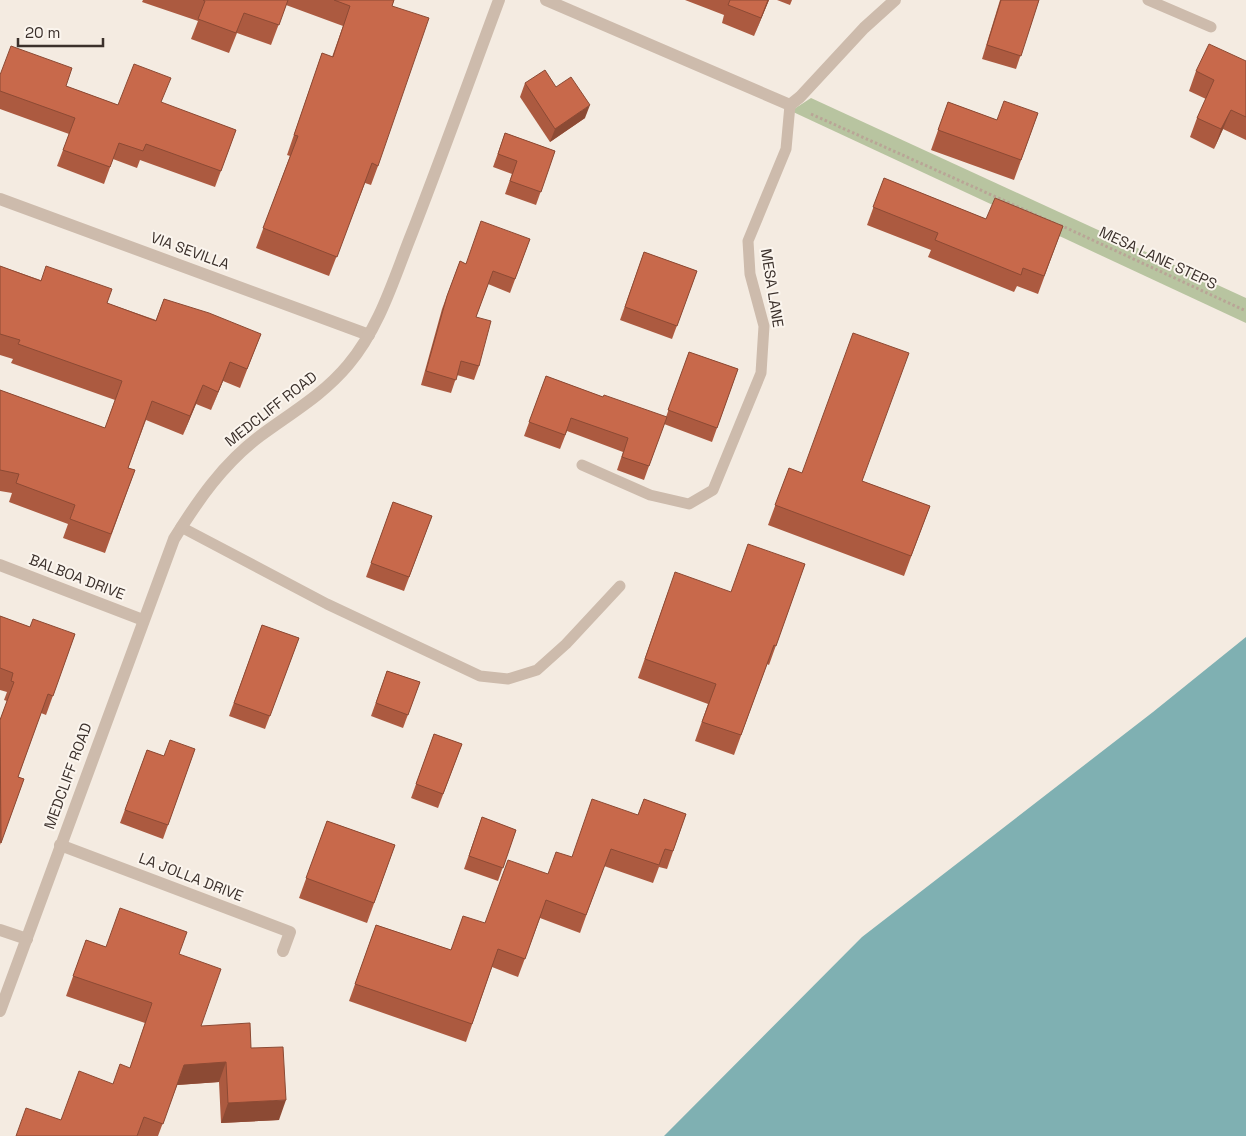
<svg xmlns="http://www.w3.org/2000/svg" width="1246" height="1136" viewBox="0 0 1246 1136" font-family="'Space Grotesk',sans-serif">
  <rect width="100%" height="100%" fill="#f4ebe1"/>
  <path fill="#b8c4a0" d="M 811,98 L 1246,298 L 1246,323 L 791,111 Z"/>
  <path fill="#7fb0b2" d="M 1246,637 L 1246,1136 L 664,1136 L 862,937 L 1153,712 Z"/>
  <g fill="none" stroke-linecap="round" stroke-linejoin="round">
    <g stroke="#b9a596" stroke-width="3" stroke-dasharray="2.5 2.5" stroke-linecap="butt">
      <path d="M 811,114 L 1054,223"/>
      <path d="M 1060,225 L 1246,311"/>
    </g>
    <g stroke="#cdbbac" stroke-width="11">
      <path d="M 1148,0 L 1211,27"/>
      <path d="M 582,465 L 650,495 L 689,504 L 713,490 L 761,373 L 764,326 L 750,274 L 748,241 L 786,149 L 790,105"/>
      <path d="M 181,527 L 327,604 L 480,676 L 508,679 L 537,670 L 566,644 L 620,586"/>
    </g>
    <g stroke="#cdbbac" stroke-width="12">
      <path d="M 546,0 L 790,105 L 800,97 L 864,28 L 895,0"/>
      <path d="M 0,199 L 369,335"/>
      <path d="M 0,565 L 143,620"/>
      <path d="M 60,845 L 290,932 L 283,951"/>
      <path d="M 0,930 L 27,939"/>
      <path d="M 0,1011 L 174,539 C 198,500 223,464 260,436 C 291,413 323,395 348,365 C 380,327 394,278 412,233 C 442,156 470,78 499,0"/>
    </g>
  </g>
  <g fill="#ac5a40">
    <path d="M 143,0 L 394,0 L 392,6 L 378,166 L 371,185 L 365,183 L 329,276 L 256,248 L 290,156 L 287,155 L 322,53 L 332,57 L 343,26 L 286,5 L 271,45 L 237,33 L 229,53 L 191,39 L 198,21 L 142,2 Z"/>
    <path d="M 685,0 L 769,0 L 754,36 L 722,23 L 724,15 Z"/>
    <path d="M 777,0 L 792,0 L 790,5 Z"/>
    <path d="M 1000,0 L 1039,0 L 1016,69 L 982,59 Z"/>
    <path d="M 1246,61 L 1246,140 L 1223,129 L 1214,149 L 1190,137 L 1197,118 L 1206,99 L 1189,91 L 1196,71 Z"/>
    <path d="M 0,75 L 66,86 L 118,105 L 162,103 L 236,130 L 215,187 L 140,160 L 137,168 L 113,159 L 104,184 L 57,166 L 69,134 L 0,109 Z"/>
    <path d="M 525,83 L 556,87 L 585,118 L 550,142 L 520,97 Z"/>
    <path d="M 948,102 L 997,120 L 1038,113 L 1014,180 L 931,150 Z"/>
    <path d="M 505,133 L 555,151 L 536,205 L 505,194 L 512,174 L 493,167 Z"/>
    <path d="M 884,178 L 986,219 L 1063,226 L 1038,294 L 1017,286 L 1014,292 L 928,257 L 931,250 L 867,225 Z"/>
    <path d="M 530,239 L 510,293 L 488,284 L 476,317 L 479,366 L 474,380 L 457,375 L 451,393 L 421,385 L 442,309 L 460,261 L 466,264 Z"/>
    <path d="M 644,252 L 697,271 L 672,339 L 620,320 Z"/>
    <path d="M 0,266 L 156,320 L 164,299 L 261,334 L 240,388 L 223,381 L 211,410 L 196,404 L 183,435 L 146,420 L 128,468 L 135,470 L 105,553 L 63,538 L 68,524 L 9,502 L 12,493 L 0,491 L 0,390 L 105,428 L 115,400 L 11,363 L 13,359 L 0,355 Z"/>
    <path d="M 689,352 L 738,369 L 712,442 L 664,424 L 644,480 L 617,470 L 623,452 L 567,431 L 560,449 L 524,436 L 546,376 L 603,397 L 666,417 Z"/>
    <path d="M 789,468 L 802,473 L 862,481 L 930,506 L 904,576 L 768,525 Z"/>
    <path d="M 393,502 L 432,516 L 404,591 L 366,577 Z"/>
    <path d="M 805,564 L 769,665 L 767,664 L 734,755 L 695,741 L 708,704 L 638,678 L 668,592 L 731,592 Z"/>
    <path d="M 0,616 L 30,627 L 75,634 L 46,715 L 41,713 L 18,777 L 24,779 L 0,845 L 0,720 L 7,701 L 4,700 L 7,692 L 0,690 Z"/>
    <path d="M 262,625 L 299,638 L 265,729 L 229,716 Z"/>
    <path d="M 387,671 L 420,682 L 403,728 L 371,716 Z"/>
    <path d="M 434,734 L 462,744 L 438,808 L 411,798 Z"/>
    <path d="M 195,749 L 163,839 L 120,823 L 147,750 L 164,756 Z"/>
    <path d="M 644,799 L 686,814 L 667,869 L 659,867 L 653,883 L 604,866 L 580,933 L 540,918 L 518,977 L 492,967 L 466,1042 L 349,1001 L 376,925 L 451,950 L 548,874 L 572,857 L 638,815 Z"/>
    <path d="M 482,817 L 516,830 L 498,881 L 464,869 Z"/>
    <path d="M 327,821 L 395,845 L 367,923 L 299,898 Z"/>
    <path d="M 86,940 L 106,947 L 179,954 L 201,1026 L 251,1048 L 279,1120 L 221,1123 L 219,1082 L 177,1085 L 158,1136 L 16,1136 L 61,1120 L 113,1084 L 130,1068 L 145,1023 L 66,996 Z"/>
  </g>
  <g fill="#8c4a34">
    <path d="M 768,0 L 769,0 L 754,36 Z"/>
    <path d="M 590,105 L 585,118 L 550,142 L 555,129 Z"/>
    <path d="M 1231,110 L 1223,129 L 1214,149 L 1221,129 Z"/>
    <path d="M 230,362 L 223,381 L 211,410 L 218,392 Z"/>
    <path d="M 203,385 L 196,404 L 183,435 L 190,416 Z"/>
    <path d="M 226,1062 L 219,1082 L 177,1085 L 184,1065 Z"/>
    <path d="M 286,1100 L 279,1120 L 221,1123 L 228,1103 Z"/>
  </g>
  <g fill="#c8694b" stroke="#8c4a34">
    <path d="M 203,0 L 288,0 L 279,25 L 244,13 L 236,33 L 198,19 L 205,1 Z"/>
    <path d="M 334,0 L 394,0 L 392,6 L 429,18 L 378,166 L 372,163 L 337,257 L 263,228 L 298,136 L 294,135 L 322,53 L 333,57 L 350,6 Z"/>
    <path d="M 730,0 L 768,0 L 761,18 L 728,5 Z"/>
    <path d="M 1001,0 L 1039,0 L 1021,56 L 987,45 Z"/>
    <path d="M 1209,44 L 1246,61 L 1246,117 L 1231,110 L 1221,129 L 1197,118 L 1214,80 L 1196,71 Z"/>
    <path d="M 11,46 L 72,68 L 66,86 L 118,105 L 134,64 L 171,78 L 161,102 L 236,130 L 221,171 L 146,144 L 143,151 L 119,143 L 110,167 L 63,150 L 75,118 L 0,91 L 0,75 Z"/>
    <path d="M 545,70 L 556,87 L 571,77 L 590,105 L 555,129 L 525,83 Z"/>
    <path d="M 1004,101 L 1038,113 L 1021,160 L 938,130 L 948,102 L 997,120 Z"/>
    <path d="M 505,133 L 555,151 L 541,192 L 510,181 L 517,161 L 498,154 Z"/>
    <path d="M 884,178 L 986,219 L 995,198 L 1063,226 L 1044,276 L 1023,268 L 1021,275 L 935,240 L 938,233 L 873,207 Z"/>
    <path d="M 481,221 L 530,239 L 515,279 L 493,271 L 476,317 L 491,321 L 479,366 L 461,361 L 456,380 L 426,371 L 447,296 L 460,261 L 466,264 Z"/>
    <path d="M 644,252 L 697,271 L 677,326 L 625,307 Z"/>
    <path d="M 0,266 L 41,281 L 46,266 L 112,289 L 107,303 L 156,321 L 164,299 L 209,313 L 261,334 L 247,369 L 230,362 L 218,392 L 203,385 L 190,416 L 152,401 L 128,468 L 135,470 L 111,534 L 70,519 L 75,505 L 16,483 L 19,474 L 0,470 L 0,390 L 105,428 L 122,381 L 18,344 L 20,340 L 0,334 Z"/>
    <path d="M 853,333 L 909,353 L 862,481 L 930,506 L 911,556 L 775,505 L 789,468 L 802,473 Z"/>
    <path d="M 689,352 L 738,369 L 717,428 L 668,410 Z"/>
    <path d="M 546,376 L 603,397 L 604,395 L 667,417 L 649,466 L 622,457 L 628,438 L 571,418 L 565,435 L 529,422 Z"/>
    <path d="M 393,502 L 432,516 L 409,577 L 371,563 Z"/>
    <path d="M 748,544 L 805,564 L 776,646 L 774,645 L 741,735 L 702,722 L 716,684 L 645,659 L 675,572 L 731,592 Z"/>
    <path d="M 0,616 L 30,627 L 33,619 L 75,634 L 53,696 L 48,694 L 18,777 L 24,779 L 1,843 L 0,720 L 14,682 L 11,681 L 13,673 L 0,668 Z"/>
    <path d="M 262,625 L 299,638 L 270,716 L 234,703 Z"/>
    <path d="M 387,671 L 420,682 L 408,715 L 376,703 Z"/>
    <path d="M 434,734 L 462,744 L 443,794 L 416,784 Z"/>
    <path d="M 170,740 L 195,749 L 168,825 L 125,810 L 147,750 L 164,756 Z"/>
    <path d="M 592,799 L 638,815 L 644,799 L 686,814 L 673,851 L 665,849 L 659,865 L 611,849 L 586,915 L 546,900 L 525,959 L 498,949 L 472,1024 L 355,984 L 376,925 L 451,950 L 463,916 L 485,923 L 508,860 L 548,874 L 556,852 L 572,857 Z"/>
    <path d="M 482,817 L 516,830 L 503,868 L 469,856 Z"/>
    <path d="M 327,821 L 395,845 L 374,903 L 306,878 Z"/>
    <path d="M 120,908 L 187,932 L 179,954 L 221,969 L 201,1026 L 250,1023 L 251,1048 L 283,1047 L 286,1100 L 228,1103 L 226,1062 L 184,1065 L 163,1124 L 144,1117 L 137,1136 L 16,1136 L 26,1108 L 61,1120 L 79,1071 L 113,1084 L 120,1064 L 130,1068 L 152,1003 L 73,976 L 86,940 L 106,947 Z"/>
  </g>
  <g text-anchor="middle" stroke-width="4" stroke-linejoin="round" paint-order="stroke">
    <g font-size="15" fill="#3b302b" stroke="#fbf5ee">
      <text transform="translate(190 251) rotate(20)" y="5">VIA SEVILLA</text>
      <text transform="translate(1158 258) rotate(25)" y="5">MESA LANE STEPS</text>
      <text transform="translate(772 288) rotate(81)" y="5">MESA LANE</text>
      <text transform="translate(271 409) rotate(-38)" y="5">MEDCLIFF ROAD</text>
      <text transform="translate(77 577) rotate(21)" y="5">BALBOA DRIVE</text>
      <text transform="translate(68 776) rotate(-70)" y="5">MEDCLIFF ROAD</text>
      <text transform="translate(191 877) rotate(21)" y="5">LA JOLLA DRIVE</text>
    </g>
  </g>
  <path d="M18 38v8h85v-8" fill="none" stroke="#3b302b" stroke-width="2.5"/>
  <text x="25" y="38" font-size="15" fill="#3b302b" stroke="#fbf5ee" stroke-width="4" paint-order="stroke">20 m</text>
</svg>
